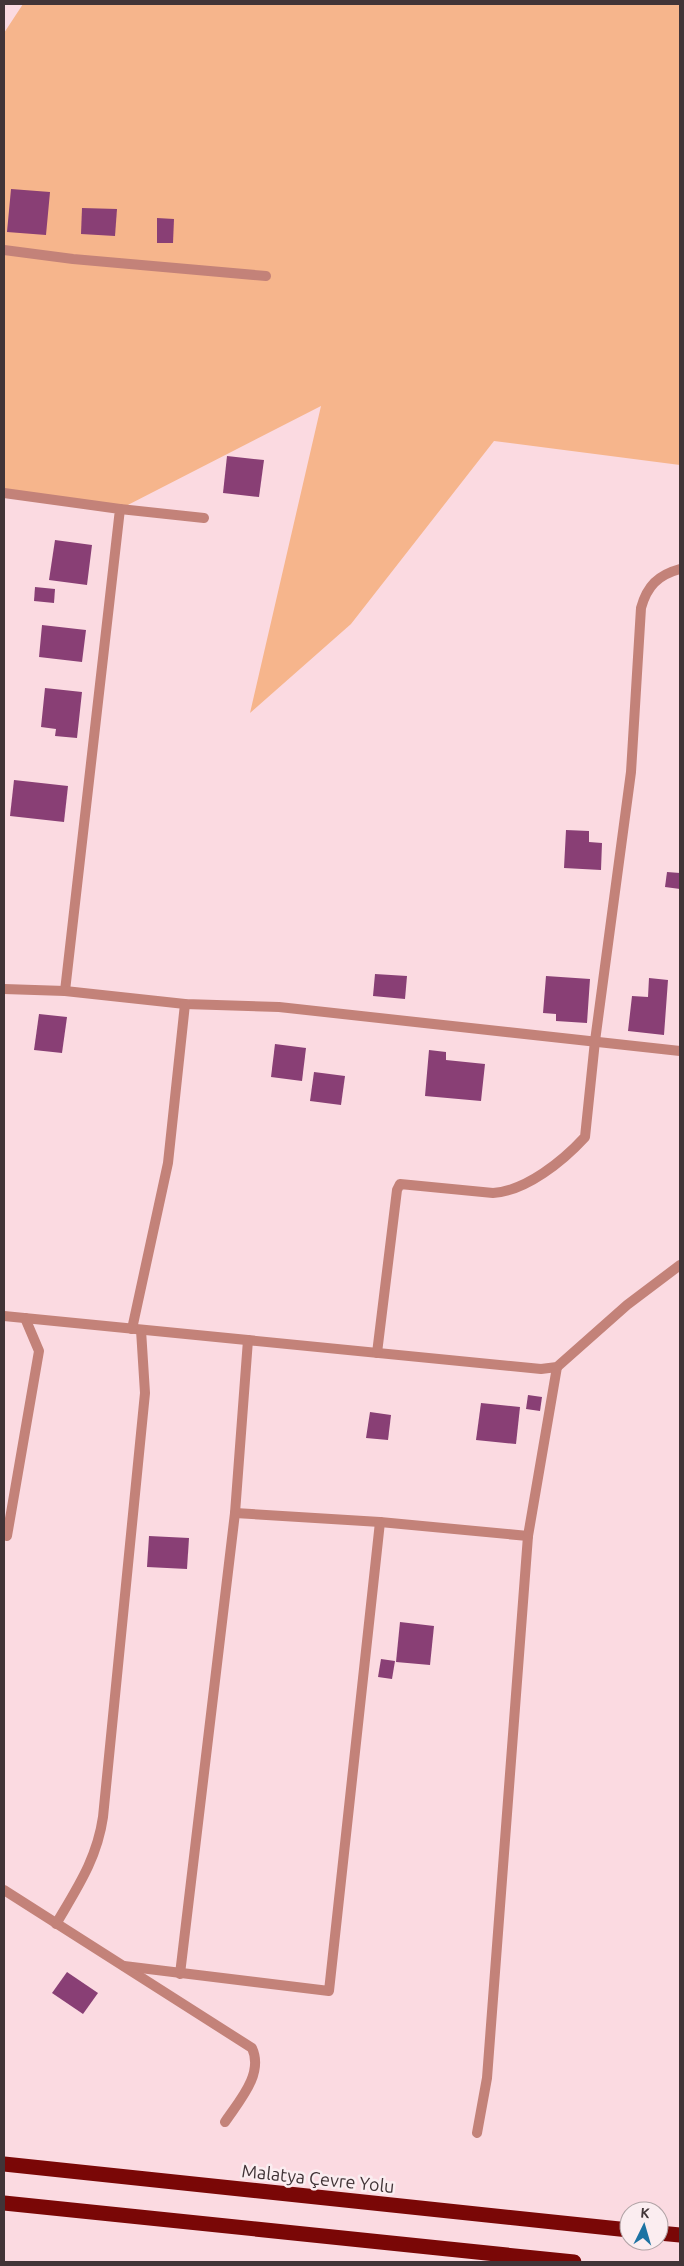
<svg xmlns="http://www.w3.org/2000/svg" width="684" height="2266" viewBox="0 0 684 2266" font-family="Ubuntu,sans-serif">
  <rect width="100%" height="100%" fill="#fbdae1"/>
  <path fill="#f6b58c" d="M 23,4 L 680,4 L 680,465 L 494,441 L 351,624 L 250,713 L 321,406 L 120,509 L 4,492 L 4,33 Z"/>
  <g fill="#893f75">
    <path d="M 11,189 L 50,192 L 46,235 L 7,232 Z"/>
    <path d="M 82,208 L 117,209 L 115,236 L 81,234 Z"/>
    <path d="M 157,218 L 174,219 L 173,243 L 157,243 Z"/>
    <path d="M 227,456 L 264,460 L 259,497 L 223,493 Z"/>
    <path d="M 55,540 L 92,545 L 87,585 L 49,580 Z"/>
    <path d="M 35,587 L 55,589 L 54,603 L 34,601 Z"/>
    <path d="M 42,625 L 86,630 L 82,662 L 39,657 Z"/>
    <path d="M 45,688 L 82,692 L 77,738 L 55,736 L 56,729 L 41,727 Z"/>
    <path d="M 14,780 L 68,786 L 64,822 L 10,816 Z"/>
    <path d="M 566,830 L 589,831 L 589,842 L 602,843 L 601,870 L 564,868 Z"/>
    <path d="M 667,872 L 680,873 L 680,889 L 665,887 Z"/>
    <path d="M 375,974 L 407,976 L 405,999 L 373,996 Z"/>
    <path d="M 546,976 L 590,979 L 587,1023 L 556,1021 L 556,1014 L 543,1013 Z"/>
    <path d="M 649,978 L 668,980 L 664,1035 L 628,1031 L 632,996 L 648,997 Z"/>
    <path d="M 39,1014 L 67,1017 L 62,1053 L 34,1050 Z"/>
    <path d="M 275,1044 L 306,1048 L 302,1081 L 271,1077 Z"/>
    <path d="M 429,1050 L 446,1052 L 446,1060 L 485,1064 L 481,1101 L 425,1096 Z"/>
    <path d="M 314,1072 L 345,1076 L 341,1105 L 310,1101 Z"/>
    <path d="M 528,1395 L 542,1397 L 540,1411 L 526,1409 Z"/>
    <path d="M 481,1403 L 520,1407 L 516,1444 L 476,1440 Z"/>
    <path d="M 370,1412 L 391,1415 L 388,1440 L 366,1438 Z"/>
    <path d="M 149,1536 L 189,1538 L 187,1569 L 147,1567 Z"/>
    <path d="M 400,1622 L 434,1626 L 430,1665 L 396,1662 Z"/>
    <path d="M 381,1659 L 395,1661 L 392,1679 L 378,1677 Z"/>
    <path d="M 67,1972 L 98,1993 L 83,2014 L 52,1993 Z"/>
  </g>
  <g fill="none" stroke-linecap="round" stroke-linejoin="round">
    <g stroke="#c38279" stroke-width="10">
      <path d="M 4,250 L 73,259 L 266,276"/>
      <path d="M 4,493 L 120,509 L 65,991"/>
      <path d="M 120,509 L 204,518"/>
      <path d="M 4,989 L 65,991 L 185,1004 L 279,1007 L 680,1051"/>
      <path d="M 4,1316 L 541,1369 L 557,1367 L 627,1305 L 680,1265"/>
      <path d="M 132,1329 L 168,1163 L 185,1004"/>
      <path d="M 377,1353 L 397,1190 L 400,1184 L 493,1193 C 526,1191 563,1161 585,1137 L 595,1041 L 631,772 L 641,608 C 647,586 658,575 680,569"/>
      <path d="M 235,1513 L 380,1522 L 528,1536"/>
      <path d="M 7,1536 L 39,1351 L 25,1318"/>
      <path d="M 4,1890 L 252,2048 C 264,2074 239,2101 225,2122"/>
      <path d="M 56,1924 C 77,1888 97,1859 103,1817 L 145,1393 L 141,1330"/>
      <path d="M 124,1966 L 329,1991 L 380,1522"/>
      <path d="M 180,1974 L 235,1513 L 248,1340"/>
      <path d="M 477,2133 L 487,2078 L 528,1536 L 557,1367"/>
    </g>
    <g stroke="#7a0706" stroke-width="15">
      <path d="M 4,2164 L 629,2230"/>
      <path d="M 4,2203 L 574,2262"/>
      <path d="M 659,2233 L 680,2235"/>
    </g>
  </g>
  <g text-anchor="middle" stroke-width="5" stroke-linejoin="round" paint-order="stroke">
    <g font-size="18" fill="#413437" stroke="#fbedf0">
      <text transform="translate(318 2179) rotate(6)" y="6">Malatya Çevre Yolu</text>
    </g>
  </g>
  <rect width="684" height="2266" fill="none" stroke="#413437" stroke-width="10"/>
  <g transform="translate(644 2226) rotate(5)"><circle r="24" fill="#fbedf0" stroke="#b1a3a6"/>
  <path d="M0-4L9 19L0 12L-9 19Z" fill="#1d73a3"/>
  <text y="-8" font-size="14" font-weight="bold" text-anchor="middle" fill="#413437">K</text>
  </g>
</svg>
